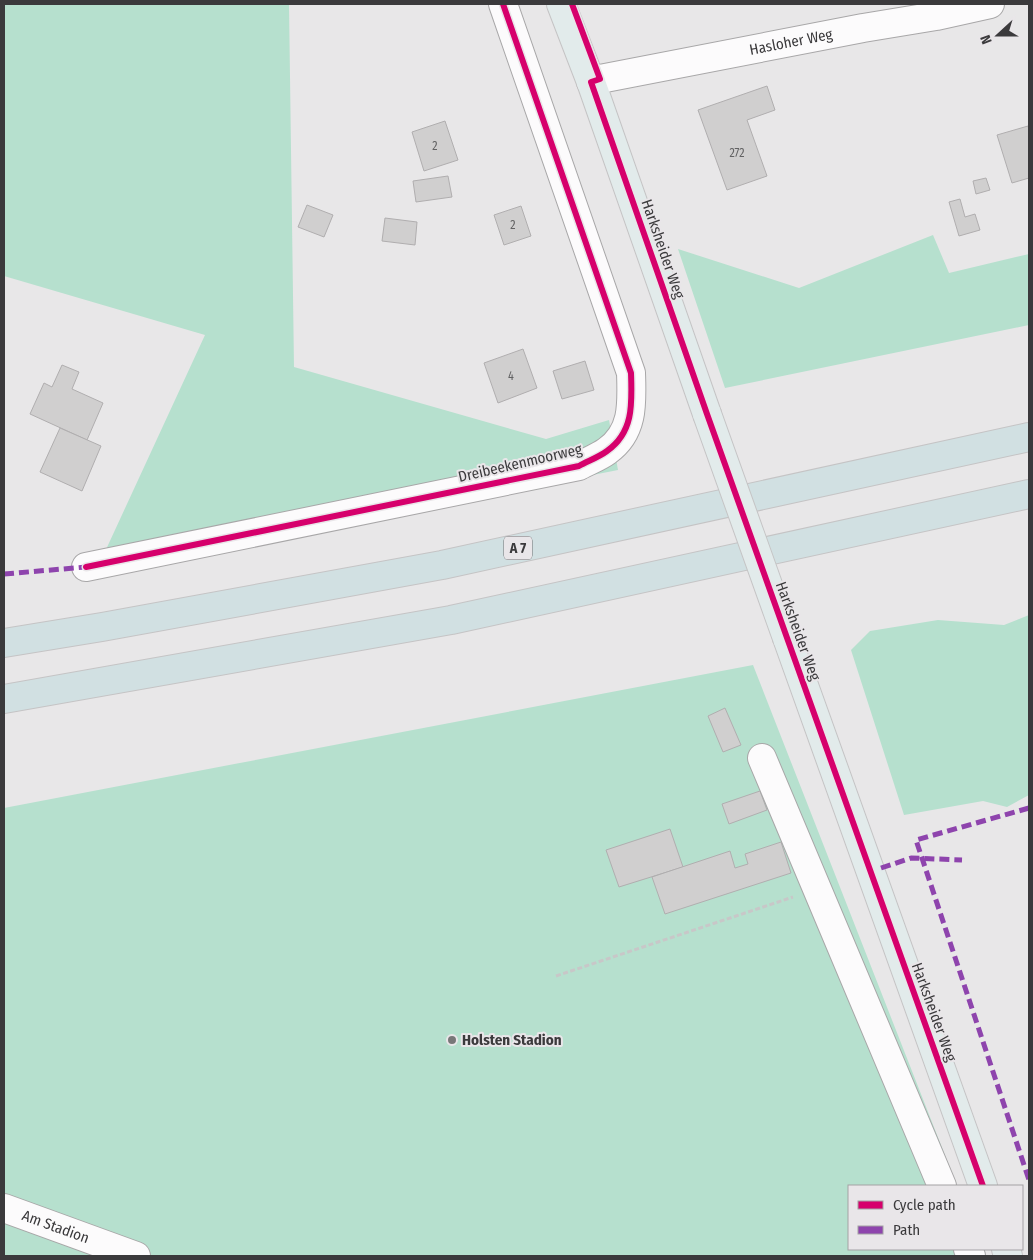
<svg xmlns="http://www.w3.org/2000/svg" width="1033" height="1260" viewBox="0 0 1033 1260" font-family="'Fira Sans Condensed',sans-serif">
  <rect width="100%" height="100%" fill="#e8e7e8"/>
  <g fill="#b6e0ce">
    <path d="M 4,4 L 289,4 L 294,367 L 546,439 L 609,420 L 618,470 L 135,566 L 103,556 L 205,335 L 4,276 Z"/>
    <path d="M 933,235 L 949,273 L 1029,254 L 1029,325 L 725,388 L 678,249 L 799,288 Z"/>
    <path d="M 1029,615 L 1029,795 L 1007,807 L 983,801 L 904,815 L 851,650 L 870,631 L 938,620 L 1004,625 Z"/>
    <path d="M 753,665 L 957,1186 L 849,1186 L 849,1249 L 981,1249 L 984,1256 L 4,1256 L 4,808 Z"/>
  </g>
  <g fill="#d0cfcf" stroke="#b0aeaf">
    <path d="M 767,86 L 775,110 L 747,120 L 767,176 L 727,190 L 698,110 Z"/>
    <path d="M 445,121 L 458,160 L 424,171 L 412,132 Z"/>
    <path d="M 1028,126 L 1029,130 L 1029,178 L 1012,183 L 997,135 Z"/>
    <path d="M 448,176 L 452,197 L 416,202 L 413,181 Z"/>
    <path d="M 986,178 L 990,190 L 976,194 L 973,181 Z"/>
    <path d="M 960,199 L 965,217 L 975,214 L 980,230 L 959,236 L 949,202 Z"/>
    <path d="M 307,205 L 333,215 L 324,237 L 298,227 Z"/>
    <path d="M 521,206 L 531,236 L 504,245 L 494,215 Z"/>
    <path d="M 385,218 L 417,222 L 415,245 L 382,241 Z"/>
    <path d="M 523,349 L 537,388 L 498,403 L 484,363 Z"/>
    <path d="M 585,361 L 594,390 L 562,399 L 553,371 Z"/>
    <path d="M 62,365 L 79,372 L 72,389 L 103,403 L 87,440 L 30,414 L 44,383 L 52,387 Z"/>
    <path d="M 60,428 L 101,446 L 82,491 L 40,472 Z"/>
    <path d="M 725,708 L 741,745 L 723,752 L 708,716 Z"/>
    <path d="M 760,791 L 767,810 L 729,824 L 722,804 Z"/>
    <path d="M 670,829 L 683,867 L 619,887 L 606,850 Z"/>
    <path d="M 781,842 L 791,873 L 665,914 L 652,877 L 730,851 L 735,868 L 748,864 L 745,854 Z"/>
  </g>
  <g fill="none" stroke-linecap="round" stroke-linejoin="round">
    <defs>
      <g id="minor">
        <path id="s1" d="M 591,82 L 600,79 L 863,28 L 936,16 L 990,4"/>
        <path d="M 86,567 L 579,466 C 588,461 599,457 607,451 C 634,432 632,403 631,373 L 503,4"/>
        <path d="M 762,758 L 942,1186"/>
        <path id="s2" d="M 4,1208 L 136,1256"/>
        <path d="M 968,1249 L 971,1256"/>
      </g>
      <g id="major">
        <path d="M 561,4 L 591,82 L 707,414"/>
        <path d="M 787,638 L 983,1186"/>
        <path d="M 1006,1249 L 1008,1256"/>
      </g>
      <g id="highway">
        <path d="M 4,643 L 102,627 L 442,565 L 1029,437"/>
        <path d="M 4,699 L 451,620 L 1029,494"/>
      </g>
    </defs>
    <use href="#minor" stroke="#a8a7a8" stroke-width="30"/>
    <use href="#major" stroke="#c5c4c5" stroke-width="30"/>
    <use href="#highway" stroke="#c5c4c5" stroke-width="30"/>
    <path stroke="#c8c7c8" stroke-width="3" stroke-dasharray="5 2.5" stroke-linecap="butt" d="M 556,976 L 793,897"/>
    <use href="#minor" stroke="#fcfbfc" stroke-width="28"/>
    <use href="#major" stroke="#e2ebeb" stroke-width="28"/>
    <use href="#highway" stroke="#d1e0e2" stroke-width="28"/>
    <defs>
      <path id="major-bridge" d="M 707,414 L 787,638"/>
    </defs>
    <use href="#major-bridge" stroke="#c5c4c5" stroke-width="30" stroke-linecap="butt"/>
    <use href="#major-bridge" stroke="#e2ebeb" stroke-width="28"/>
    <g stroke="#8e44ad" stroke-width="5" stroke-dasharray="10 5" stroke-linecap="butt">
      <path d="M 4,574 L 86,567"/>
      <path d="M 1029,808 L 916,840 L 1029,1180"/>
      <path d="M 881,868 L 911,858 L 962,860"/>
    </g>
    <defs>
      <g id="cycleway">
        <path d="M 572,4 L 600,79 L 591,82 L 707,414 L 983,1186"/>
        <path d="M 86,567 L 579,466 C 588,461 599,457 607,451 C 634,432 632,403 631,373 L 503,4"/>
      </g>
    </defs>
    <use href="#cycleway" stroke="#e9e6e9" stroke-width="9"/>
    <use href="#cycleway" stroke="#d6006c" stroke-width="6"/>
  </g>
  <circle fill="#787778" stroke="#e9e6e9" stroke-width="2" cx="452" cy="1040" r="5"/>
  <g text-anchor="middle" stroke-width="4" stroke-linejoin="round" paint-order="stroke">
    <g font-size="12" fill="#626263">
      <text x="435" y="150">2</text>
      <text x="737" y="157">272</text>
      <text x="513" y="229">2</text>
      <text x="511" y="380">4</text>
    </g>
    <rect fill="#e9e6e9" stroke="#6f6e70" stroke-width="1" x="504" y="536.5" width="28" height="23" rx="4"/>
    <g font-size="14" font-weight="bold" fill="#3b3a3c">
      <text x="518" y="553">A 7</text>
    </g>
    <g font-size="15" fill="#3b3a3c" stroke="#e9e6e9">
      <text dy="5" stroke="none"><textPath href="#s1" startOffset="204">Hasloher Weg</textPath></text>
      <text transform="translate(663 249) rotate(71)" y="5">Harksheider Weg</text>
      <text transform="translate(520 463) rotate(-13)" y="5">Dreibeekenmoorweg</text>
      <text transform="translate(798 631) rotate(70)" y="5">Harksheider Weg</text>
      <text transform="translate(934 1012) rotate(70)" y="5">Harksheider Weg</text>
      <text dy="5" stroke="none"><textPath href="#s2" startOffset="55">Am Stadion</textPath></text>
    </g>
    <g font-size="15" font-weight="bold" fill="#3b3a3c" stroke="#e9e6e9" text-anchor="start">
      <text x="462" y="1045">Holsten Stadion</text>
    </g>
  </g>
  <rect width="1033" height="1260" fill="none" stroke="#3b3a3c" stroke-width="10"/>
  <rect x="848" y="1185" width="175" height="65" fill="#e9e6e9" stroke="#a3a1a4"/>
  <rect x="858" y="1201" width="25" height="8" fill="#d6006c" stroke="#a3a1a4"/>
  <text x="893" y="1210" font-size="15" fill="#3b3a3c">Cycle path</text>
  <rect x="858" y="1226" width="25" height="8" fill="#8e44ad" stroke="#a3a1a4"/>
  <text x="893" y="1235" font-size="15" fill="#3b3a3c">Path</text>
  <g transform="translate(998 35) rotate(249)" stroke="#e9e6e9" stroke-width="4" paint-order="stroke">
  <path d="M0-4L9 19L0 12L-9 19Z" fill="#3b3a3c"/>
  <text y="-8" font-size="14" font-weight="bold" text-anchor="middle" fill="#3b3a3c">N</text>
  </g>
</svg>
